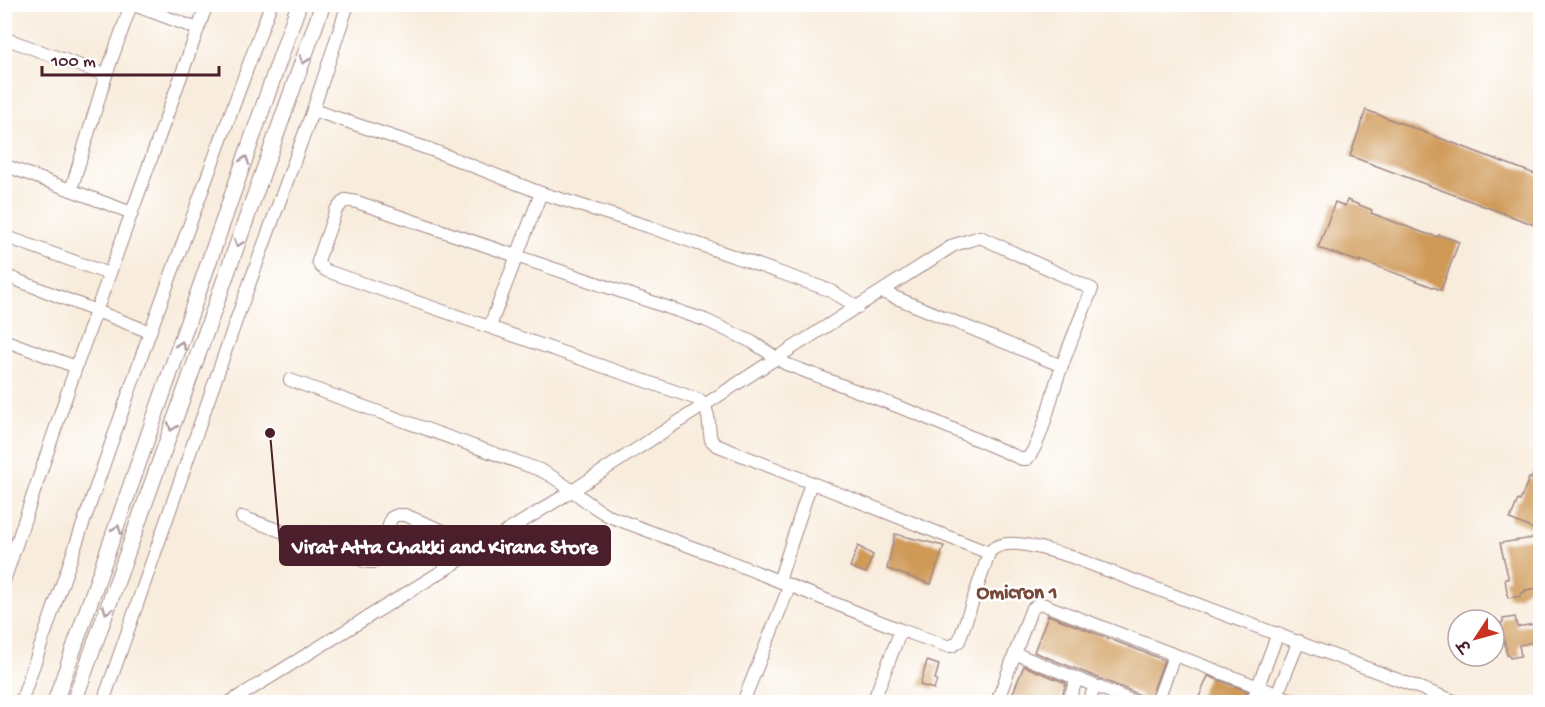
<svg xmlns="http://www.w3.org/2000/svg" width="1545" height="707" viewBox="0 0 1545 707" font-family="'Gochi Hand','Playpen Sans Deva',sans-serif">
  <rect width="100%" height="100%" fill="#fff"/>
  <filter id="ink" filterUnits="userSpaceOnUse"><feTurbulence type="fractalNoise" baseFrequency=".0167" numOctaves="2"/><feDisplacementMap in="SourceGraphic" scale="12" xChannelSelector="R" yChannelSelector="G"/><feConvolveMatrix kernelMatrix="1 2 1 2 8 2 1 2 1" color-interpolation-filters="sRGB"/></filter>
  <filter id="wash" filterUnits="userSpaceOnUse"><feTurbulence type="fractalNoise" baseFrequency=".008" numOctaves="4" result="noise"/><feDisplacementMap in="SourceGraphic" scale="24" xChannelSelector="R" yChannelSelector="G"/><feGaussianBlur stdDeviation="1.35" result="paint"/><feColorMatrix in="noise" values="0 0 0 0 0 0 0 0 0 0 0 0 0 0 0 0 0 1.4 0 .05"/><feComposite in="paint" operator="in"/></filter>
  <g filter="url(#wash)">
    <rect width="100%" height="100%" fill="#f8ecdc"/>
    <g id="blocks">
      <g fill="#cf9957">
        <path d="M 1366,110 L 1540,176 L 1540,227 L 1350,156 Z"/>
        <path d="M 1347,200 L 1372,210 L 1371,213 L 1421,232 L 1438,237 L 1439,235 L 1459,242 L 1441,290 L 1360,260 L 1360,262 L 1318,248 L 1335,202 L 1345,206 Z"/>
        <path d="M 1540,458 L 1540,532 L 1510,519 L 1518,500 L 1520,501 L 1529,478 L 1531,479 Z"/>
        <path d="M 895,534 L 944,546 L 931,584 L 887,569 Z"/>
        <path d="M 1540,537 L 1540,588 L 1525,590 L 1525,592 L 1521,593 L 1521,596 L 1508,598 L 1505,579 L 1508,579 L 1508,576 L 1500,543 Z"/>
        <path d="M 858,546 L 873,555 L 866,573 L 850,567 Z"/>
        <path d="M 1048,615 L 1164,660 L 1149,702 L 1143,702 L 1142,697 L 1138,694 L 1034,652 Z"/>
        <path d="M 1515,617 L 1517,627 L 1540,623 L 1540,641 L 1519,645 L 1521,656 L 1510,658 L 1509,655 L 1507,655 L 1501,623 L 1503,622 L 1503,619 Z"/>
        <path d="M 927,661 L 939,665 L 935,679 L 937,680 L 934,689 L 920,685 Z"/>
        <path d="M 1024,666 L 1066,683 L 1060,702 L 1009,702 Z"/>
        <path d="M 1208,676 L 1247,691 L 1244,702 L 1197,702 Z"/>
      </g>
    </g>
  </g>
  <g filter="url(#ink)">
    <use href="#blocks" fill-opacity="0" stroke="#a18684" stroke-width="1.5"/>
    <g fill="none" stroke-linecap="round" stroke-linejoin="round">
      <defs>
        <g id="minor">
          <path d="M 131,4 L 198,29"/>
          <path d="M 4,38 L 106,75"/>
          <path d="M 313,110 L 432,150 L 541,193 L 647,226 L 798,279 L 829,290 L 858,307"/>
          <path d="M 4,165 L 132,213"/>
          <path d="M 71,190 L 106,75 L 131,5"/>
          <path d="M 4,236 L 109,274"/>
          <path d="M 4,275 L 150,332"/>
          <path d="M 882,292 L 1062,366"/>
          <path d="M 490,326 L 541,193"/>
          <path d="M 4,340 L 76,367"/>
          <path d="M 290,380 L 540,470 C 566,482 585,504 611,517 L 716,556 L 901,630 L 947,646 L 952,646 L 959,641 L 989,553 C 1003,533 1049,551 1069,556 L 1457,702"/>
          <path d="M 242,517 L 367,562 L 375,562 L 381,554 L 391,518 L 397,515 L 405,515 L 482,547"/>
          <path d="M 4,581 L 76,367 L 207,4"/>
          <path d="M 779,581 L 811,483"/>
          <path d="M 1016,654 L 1135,702"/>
          <path d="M 21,702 L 150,332 L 271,4"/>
          <path d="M 103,702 L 238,315 L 313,110 L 348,4"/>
          <path d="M 230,702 L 572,491 L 789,350 L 954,245 L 980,237 L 1092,289 C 1080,319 1067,350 1057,380 C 1050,401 1041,444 1027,459 L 1022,459 L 920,415 L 786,364 L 752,342 L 705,320 L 357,202 L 345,200 L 336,210 L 318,261 L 320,266 L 327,271 L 700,400 C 711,412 708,426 711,440 L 716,445 L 989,553"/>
          <path d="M 743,702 L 790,585"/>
          <path d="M 873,702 L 901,630"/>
          <path d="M 997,702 L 1031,610 L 1038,604 L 1042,604 L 1298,702"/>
          <path d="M 1068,702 L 1077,679"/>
          <path d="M 1088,702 L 1095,687"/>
          <path d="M 1157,702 L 1174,656"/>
          <path d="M 1252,702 L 1278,633"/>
          <path d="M 1274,702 L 1299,641"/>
        </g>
        <g id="tertiary">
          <path d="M 55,702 L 299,4"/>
          <path d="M 74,702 L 323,4"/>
        </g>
      </defs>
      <use href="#minor" stroke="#a18684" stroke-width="14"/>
      <use href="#tertiary" stroke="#a18684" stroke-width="17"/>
      <use href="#minor" stroke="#fff" stroke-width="12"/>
      <use href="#tertiary" stroke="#fff" stroke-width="15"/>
    </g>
    <defs><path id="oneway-chevron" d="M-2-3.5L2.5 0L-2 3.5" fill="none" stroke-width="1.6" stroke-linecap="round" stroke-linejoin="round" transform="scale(1.5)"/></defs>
    <g stroke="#ae9aa0">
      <use href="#oneway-chevron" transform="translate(304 60) rotate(109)"/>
      <use href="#oneway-chevron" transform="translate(245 160) rotate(-71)"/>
      <use href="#oneway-chevron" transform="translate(238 243) rotate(110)"/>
      <use href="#oneway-chevron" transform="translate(181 345) rotate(-71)"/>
      <use href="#oneway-chevron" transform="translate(172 427) rotate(110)"/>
      <use href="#oneway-chevron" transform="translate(117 529) rotate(-70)"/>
      <use href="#oneway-chevron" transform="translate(107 610) rotate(110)"/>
    </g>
  </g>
  <g text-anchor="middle" stroke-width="5" stroke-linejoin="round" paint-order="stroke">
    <g font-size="21" font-weight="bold" fill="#794a3a" stroke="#fff">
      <text x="1017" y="598">Omicron 1</text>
    </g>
  </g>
  <path fill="none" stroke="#4a1f2b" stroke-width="2" d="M270 433L280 545"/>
  <circle fill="#4a1f2b" stroke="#fff" stroke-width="2" cx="270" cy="433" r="6"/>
  <rect fill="#4a1f2b" stroke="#4a1f2b" stroke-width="2" x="280" y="526" width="330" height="39" rx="6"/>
  <g font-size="21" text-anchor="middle" font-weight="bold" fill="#fff">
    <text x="445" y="553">Virat Atta Chakki and Kirana Store</text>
  </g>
  <rect width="1545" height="707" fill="none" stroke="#fff" stroke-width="24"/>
  <g transform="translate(1476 638) rotate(234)"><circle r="28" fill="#ffffff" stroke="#b7a5aa" stroke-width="1.5"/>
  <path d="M0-4.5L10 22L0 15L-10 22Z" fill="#c8321e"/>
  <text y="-9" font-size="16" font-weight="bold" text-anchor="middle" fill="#4a1f2b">उ</text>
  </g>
  <path d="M42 66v9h177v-9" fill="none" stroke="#4a1f2b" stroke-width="3"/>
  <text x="51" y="66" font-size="18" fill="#4a1f2b" stroke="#ffffff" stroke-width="4.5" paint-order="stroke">100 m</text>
</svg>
